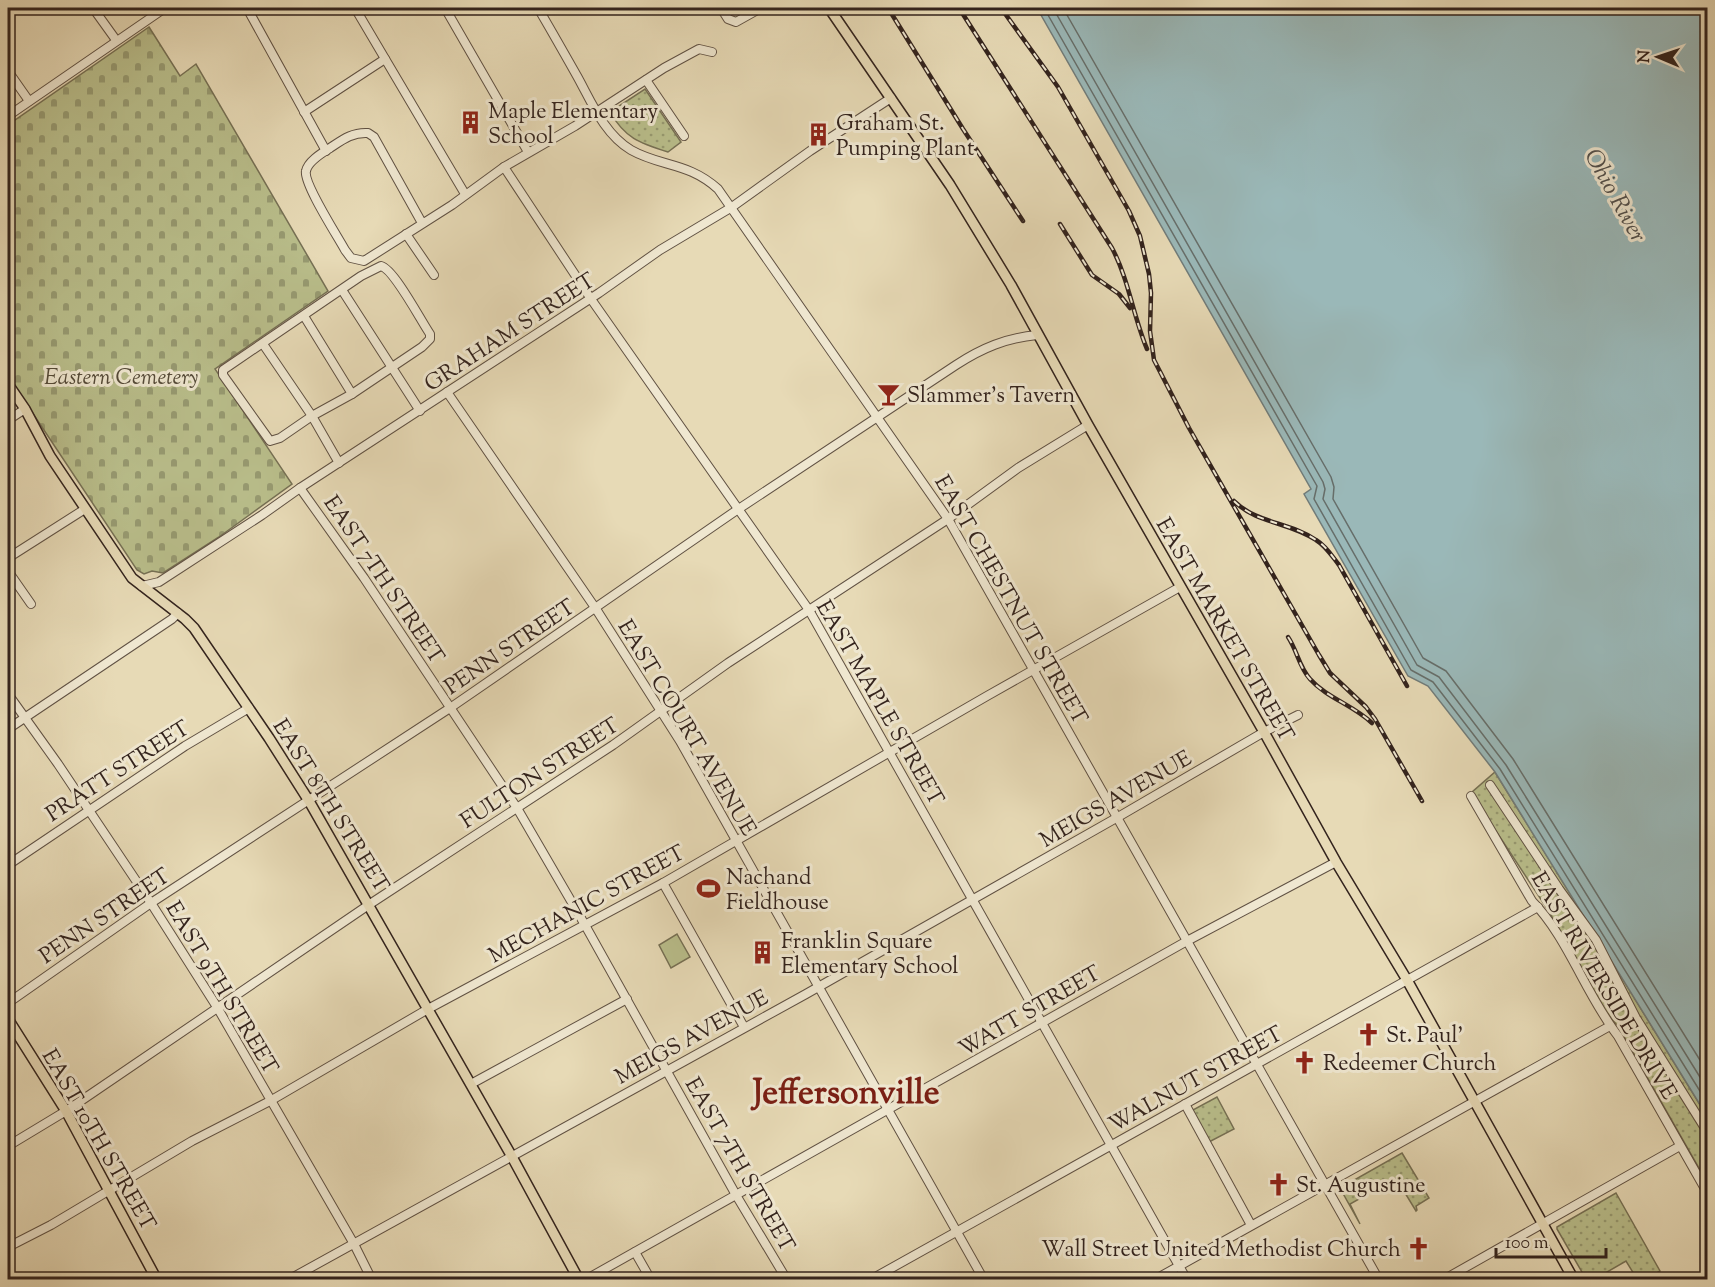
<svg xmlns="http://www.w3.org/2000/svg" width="1715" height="1287" viewBox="0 0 1715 1287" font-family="'Sorts Mill Goudy',serif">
  <defs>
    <pattern id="grass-dots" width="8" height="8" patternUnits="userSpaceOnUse" patternTransform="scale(1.5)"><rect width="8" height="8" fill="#b9be8b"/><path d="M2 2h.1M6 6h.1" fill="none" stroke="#979a71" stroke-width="1.8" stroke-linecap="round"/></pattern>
    <pattern id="cemetery-stones" width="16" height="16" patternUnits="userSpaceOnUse" patternTransform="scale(1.5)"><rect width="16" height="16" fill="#b9be8b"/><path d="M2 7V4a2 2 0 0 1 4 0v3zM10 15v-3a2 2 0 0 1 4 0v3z" fill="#979a71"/></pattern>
  </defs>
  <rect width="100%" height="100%" fill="#e7dab6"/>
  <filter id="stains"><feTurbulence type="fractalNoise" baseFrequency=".00333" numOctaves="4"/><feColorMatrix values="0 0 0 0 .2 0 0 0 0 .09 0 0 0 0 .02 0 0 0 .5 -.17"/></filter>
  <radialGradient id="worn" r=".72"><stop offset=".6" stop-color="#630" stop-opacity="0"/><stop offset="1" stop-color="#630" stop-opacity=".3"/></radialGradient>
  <g fill="url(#grass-dots)" stroke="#767054" stroke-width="1.5">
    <path d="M 645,89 L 681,142 L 668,152 C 639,143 625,138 610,112 Z"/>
    <path d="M 1495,772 L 1707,1116 L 1707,1182 L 1619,1028 L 1605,1010 L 1548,910 L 1471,793 Z"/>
    <path d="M 1217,1097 L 1234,1129 L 1209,1142 L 1191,1111 Z"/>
    <path d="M 1402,1153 L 1429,1198 L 1416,1206 L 1417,1210 L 1416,1211 L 1396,1178 L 1350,1204 L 1360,1224 L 1340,1188 Z"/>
    <path d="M 1616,1193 L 1660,1271 L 1647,1279 L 1645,1276 L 1637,1279 L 1626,1261 L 1595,1279 L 1586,1279 L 1557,1229 L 1557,1227 Z"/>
  </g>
  <path fill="url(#cemetery-stones)" stroke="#767054" stroke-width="1.5" d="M 149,27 L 180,76 L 196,64 L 328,291 L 215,369 L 292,484 L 219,537 L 163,573 L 152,571 L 144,574 L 137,570 L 8,376 L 8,125 Z"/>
  <path fill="#b9be8b" stroke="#767054" stroke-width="1.5" d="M 677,934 L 690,957 L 671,968 L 659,945 Z"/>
  <path fill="#9ab8b8" stroke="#717c7a" stroke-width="1.5" d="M 1037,8 L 1707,8 L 1707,1116 L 1495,772 L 1428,686 L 1408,676 L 1304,494 L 1311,489 Z"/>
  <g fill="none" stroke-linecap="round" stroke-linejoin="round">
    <g stroke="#666e6a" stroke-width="1.5">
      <path d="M 1044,8 L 1317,486 L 1314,499 L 1411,670 L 1433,682 L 1500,769 L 1708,1104"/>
      <path d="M 1053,8 L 1323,482 L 1325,489 L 1323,499 L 1417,665 L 1439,677 L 1506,765 L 1708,1090"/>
      <path d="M 1063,8 L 1331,477 L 1334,487 L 1333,499 L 1423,658 L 1446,671 L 1513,759 L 1708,1073"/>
    </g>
    <defs>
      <g id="minor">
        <path d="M 93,8 L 116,40"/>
        <path d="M 247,8 L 326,151"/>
        <path d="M 355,8 L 465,194"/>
        <path d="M 445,8 L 528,152"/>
        <path d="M 538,8 C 551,30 564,53 577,76 C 591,101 604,134 631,150 C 661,167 688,162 718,189 L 948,519 L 1379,1280"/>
        <path d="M 721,8 L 728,19 L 736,22 L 761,8"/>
        <path d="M 8,71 L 29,101"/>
        <path d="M 646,80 L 684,136"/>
        <path d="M 304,112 L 385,59"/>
        <path d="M 8,116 L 165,8"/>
        <path d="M 504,167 L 591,299 L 809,610 L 1187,1280"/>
        <path d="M 422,223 L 374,137 L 368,133 C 352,132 342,140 330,148 C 322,153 308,161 306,171 C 303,183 338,237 345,250 L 351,258 L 364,261 L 452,205 L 504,167 L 575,126 L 664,68 L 699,49 L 712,52"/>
        <path d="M 406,234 L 434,275"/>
        <path d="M 381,266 C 394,269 421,321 430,334 L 430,339 L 422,347 L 352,394 L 312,416 L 280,438 L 270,441 L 223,375 L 223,370 L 361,276 Z"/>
        <path d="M 342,290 L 420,411"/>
        <path d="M 304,316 L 352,394"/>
        <path d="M 263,344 L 312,416 L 339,463"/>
        <path d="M 447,392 L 596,609 L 680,741 L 984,1280"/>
        <path d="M 8,420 L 25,409"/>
        <path d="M 300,488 L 364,578 L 517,808 L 585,925 L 736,1195 L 787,1280"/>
        <path d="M 8,558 L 85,509"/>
        <path d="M 8,571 L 31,604"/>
        <path d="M 142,586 L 159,582 L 262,515 L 300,488 L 599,293 L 660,250 L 732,207 L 810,151 L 891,98"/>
        <path d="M 8,694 L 58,764 L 151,903 L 217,1007 L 354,1244 L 372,1280"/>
        <path d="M 8,729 L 172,619 L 178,613"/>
        <path d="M 1490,785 L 1559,889 L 1596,940 L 1636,1018 L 1708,1133"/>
        <path d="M 1471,796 L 1532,901 C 1567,936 1586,995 1618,1036 L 1708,1194"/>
        <path d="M 8,865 L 185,746 L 249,708"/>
        <path d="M 663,883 L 744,1027"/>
        <path d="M 8,1003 L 151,903 L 450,708 L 737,510 L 956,365 C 982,348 1006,338 1037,335"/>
        <path d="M 471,1084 L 627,999"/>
        <path d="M 1185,1104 L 1251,1225"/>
        <path d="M 8,1146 L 66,1111 L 370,904 L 613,745 L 728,663 L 948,519 L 1018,468 L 1088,425"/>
        <path d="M 8,1247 L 51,1225 L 192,1141 L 270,1101 L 428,1009 L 663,883 L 987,696 L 1180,587"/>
        <path d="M 635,1252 L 651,1280"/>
        <path d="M 145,1280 L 154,1274"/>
        <path d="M 288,1280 L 806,994 L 1118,817 L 1264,732 L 1298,715"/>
        <path d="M 585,1280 L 1187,941 L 1336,862"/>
        <path d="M 870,1280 L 1538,907"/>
        <path d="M 1154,1280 L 1610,1026"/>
        <path d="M 1443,1280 L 1680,1146"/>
      </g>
      <g id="major">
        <path d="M 829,8 L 950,185 L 1011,285 L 1088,425 L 1264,732 L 1336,862 L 1407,980 L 1574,1280"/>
        <path d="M 8,384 L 25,409 L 50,456 L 132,578 L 185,619 L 194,628 L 269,738 L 309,801 L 511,1155 L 579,1280"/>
        <path d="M 8,1019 L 66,1111 L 157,1280"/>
      </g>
    </defs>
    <use href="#minor" stroke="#605143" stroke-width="10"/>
    <use href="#major" stroke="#33231d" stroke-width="12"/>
    <use href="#minor" stroke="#efe7d0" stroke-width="8"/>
    <use href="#major" stroke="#e7dab6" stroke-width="9"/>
    <defs>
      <g id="rail">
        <path d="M 888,8 L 963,129 L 1023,221"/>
        <path d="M 959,8 L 1112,248 C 1129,280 1133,316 1147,349"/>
        <path d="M 1001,8 L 1058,87 L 1129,211 L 1140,236 L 1149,274 L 1151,293 L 1150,331 L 1154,360 L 1189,428 L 1319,655 L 1330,673 L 1366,707 L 1375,719 L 1422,801"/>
        <path d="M 1060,224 L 1092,275 L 1119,294 L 1130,308"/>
        <path d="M 1234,501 C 1257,524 1290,522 1316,540 C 1326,546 1332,556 1339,565 L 1407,686"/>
        <path d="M 1288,637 C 1297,650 1299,667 1310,679 C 1327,698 1353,705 1372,723"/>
      </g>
    </defs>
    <use href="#rail" stroke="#33231d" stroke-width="4.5"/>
    <use href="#rail" stroke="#efe7d0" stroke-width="2" stroke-dasharray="7" stroke-linecap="butt"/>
  </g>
  <defs>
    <symbol id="building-bare" viewBox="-9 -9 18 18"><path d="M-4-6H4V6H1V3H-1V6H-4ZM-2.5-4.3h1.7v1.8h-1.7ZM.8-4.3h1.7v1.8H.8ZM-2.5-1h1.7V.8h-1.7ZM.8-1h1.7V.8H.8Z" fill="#8f2418" stroke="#efe7d0" stroke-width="2.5" paint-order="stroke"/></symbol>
    <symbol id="bar-bare" viewBox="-9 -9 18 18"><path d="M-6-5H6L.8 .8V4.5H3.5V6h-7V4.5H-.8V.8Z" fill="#8f2418" stroke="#efe7d0" stroke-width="2.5" paint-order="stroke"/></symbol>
    <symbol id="stadium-bare" viewBox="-9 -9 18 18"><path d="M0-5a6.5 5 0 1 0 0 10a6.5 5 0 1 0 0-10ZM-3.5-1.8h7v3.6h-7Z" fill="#8f2418" stroke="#efe7d0" stroke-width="2.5" paint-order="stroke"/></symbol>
    <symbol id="church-bare" viewBox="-9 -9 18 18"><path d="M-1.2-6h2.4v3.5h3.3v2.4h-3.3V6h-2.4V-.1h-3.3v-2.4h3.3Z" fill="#8f2418" stroke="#efe7d0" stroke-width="2.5" paint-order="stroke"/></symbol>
  </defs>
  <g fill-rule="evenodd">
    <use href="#building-bare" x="454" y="106" width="33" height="33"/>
    <use href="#building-bare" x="802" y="118" width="33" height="33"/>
    <use href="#bar-bare" x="872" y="378" width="33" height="33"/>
    <use href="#stadium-bare" x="692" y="872" width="33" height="33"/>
    <use href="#building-bare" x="746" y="936" width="33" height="33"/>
    <use href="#church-bare" x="1352" y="1018" width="33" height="33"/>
    <use href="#church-bare" x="1288" y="1046" width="33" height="33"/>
    <use href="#church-bare" x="1262" y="1168" width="33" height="33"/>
    <use href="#church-bare" x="1402" y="1232" width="33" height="33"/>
  </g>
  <g text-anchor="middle" stroke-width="6" stroke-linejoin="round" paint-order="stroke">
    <g font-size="22" fill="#33231d" stroke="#efe7d0" text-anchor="start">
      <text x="488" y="118">Maple Elementary<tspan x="488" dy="25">School</tspan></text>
      <text x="836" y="130">Graham St.<tspan x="836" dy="25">Pumping Plant</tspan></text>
      <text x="907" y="402">Slammer's Tavern</text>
      <text x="726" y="884">Nachand<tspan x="726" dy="25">Fieldhouse</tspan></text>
      <text x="781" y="948">Franklin Square<tspan x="781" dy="25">Elementary School</tspan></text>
      <text x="1386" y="1042">St. Paul'</text>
      <text x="1323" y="1070">Redeemer Church</text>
      <text x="1296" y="1192">St. Augustine</text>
      <text x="1401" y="1256" text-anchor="end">Wall Street United Methodist Church</text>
    </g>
    <g font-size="22" fill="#33231d" stroke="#efe7d0">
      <text transform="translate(509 331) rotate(-33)" y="8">GRAHAM STREET</text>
      <text transform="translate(385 579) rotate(56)" y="8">EAST 7TH STREET</text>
      <text transform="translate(1012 599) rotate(60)" y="8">EAST CHESTNUT STREET</text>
      <text transform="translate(1226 629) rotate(60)" y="8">EAST MARKET STREET</text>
      <text transform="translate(509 646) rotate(-34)" y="8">PENN STREET</text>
      <text transform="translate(881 702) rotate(60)" y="8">EAST MAPLE STREET</text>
      <text transform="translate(688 727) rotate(59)" y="8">EAST COURT AVENUE</text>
      <text transform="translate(117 770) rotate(-33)" y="8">PRATT STREET</text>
      <text transform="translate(539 772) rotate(-33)" y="8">FULTON STREET</text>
      <text transform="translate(1115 798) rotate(-30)" y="8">MEIGS AVENUE</text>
      <text transform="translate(332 805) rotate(58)" y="8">EAST 8TH STREET</text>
      <text transform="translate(586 903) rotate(-29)" y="8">MECHANIC STREET</text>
      <text transform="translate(104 915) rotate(-34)" y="8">PENN STREET</text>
      <text transform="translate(1605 985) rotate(59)" y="8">EAST RIVERSIDE DRIVE</text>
      <text transform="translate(223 987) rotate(59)" y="8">EAST 9TH STREET</text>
      <text transform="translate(1029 1010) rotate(-30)" y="8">WATT STREET</text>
      <text transform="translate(691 1036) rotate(-29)" y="8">MEIGS AVENUE</text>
      <text transform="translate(1195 1078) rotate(-29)" y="8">WALNUT STREET</text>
      <text transform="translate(100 1139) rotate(60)" y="8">EAST 10TH STREET</text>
      <text transform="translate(741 1164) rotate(60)" y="8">EAST 7TH STREET</text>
    </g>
    <g font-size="22" font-style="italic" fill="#544a38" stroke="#efe7d0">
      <text x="121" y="384">Eastern Cemetery</text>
    </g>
    <g font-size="24" font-style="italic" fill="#52504c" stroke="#efe7d0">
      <text transform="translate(1616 195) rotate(61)" y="8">Ohio River</text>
    </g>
    <g font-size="34" font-weight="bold" fill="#7a1f14" stroke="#efe7d0">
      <text x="846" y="1103">Jeffersonville</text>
    </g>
  </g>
  <rect width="1715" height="1287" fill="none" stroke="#e7dab6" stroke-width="30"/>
  <rect x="9" y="9" width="1697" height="1269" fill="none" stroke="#33231d" stroke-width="3"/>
  <rect x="15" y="15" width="1685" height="1257" fill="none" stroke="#33231d" stroke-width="1.5"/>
  <g transform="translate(1658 57) rotate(272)" stroke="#efe7d0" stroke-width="4.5" paint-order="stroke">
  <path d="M0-4.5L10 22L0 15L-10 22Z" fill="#33231d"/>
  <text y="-9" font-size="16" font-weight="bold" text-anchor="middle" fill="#33231d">N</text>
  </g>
  <path d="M1496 1248v9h110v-9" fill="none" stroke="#33231d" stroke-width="3"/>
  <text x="1505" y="1248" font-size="18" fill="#33231d" stroke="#efe7d0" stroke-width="4.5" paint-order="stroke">100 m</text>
  <rect width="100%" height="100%" filter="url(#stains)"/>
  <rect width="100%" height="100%" fill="url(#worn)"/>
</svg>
